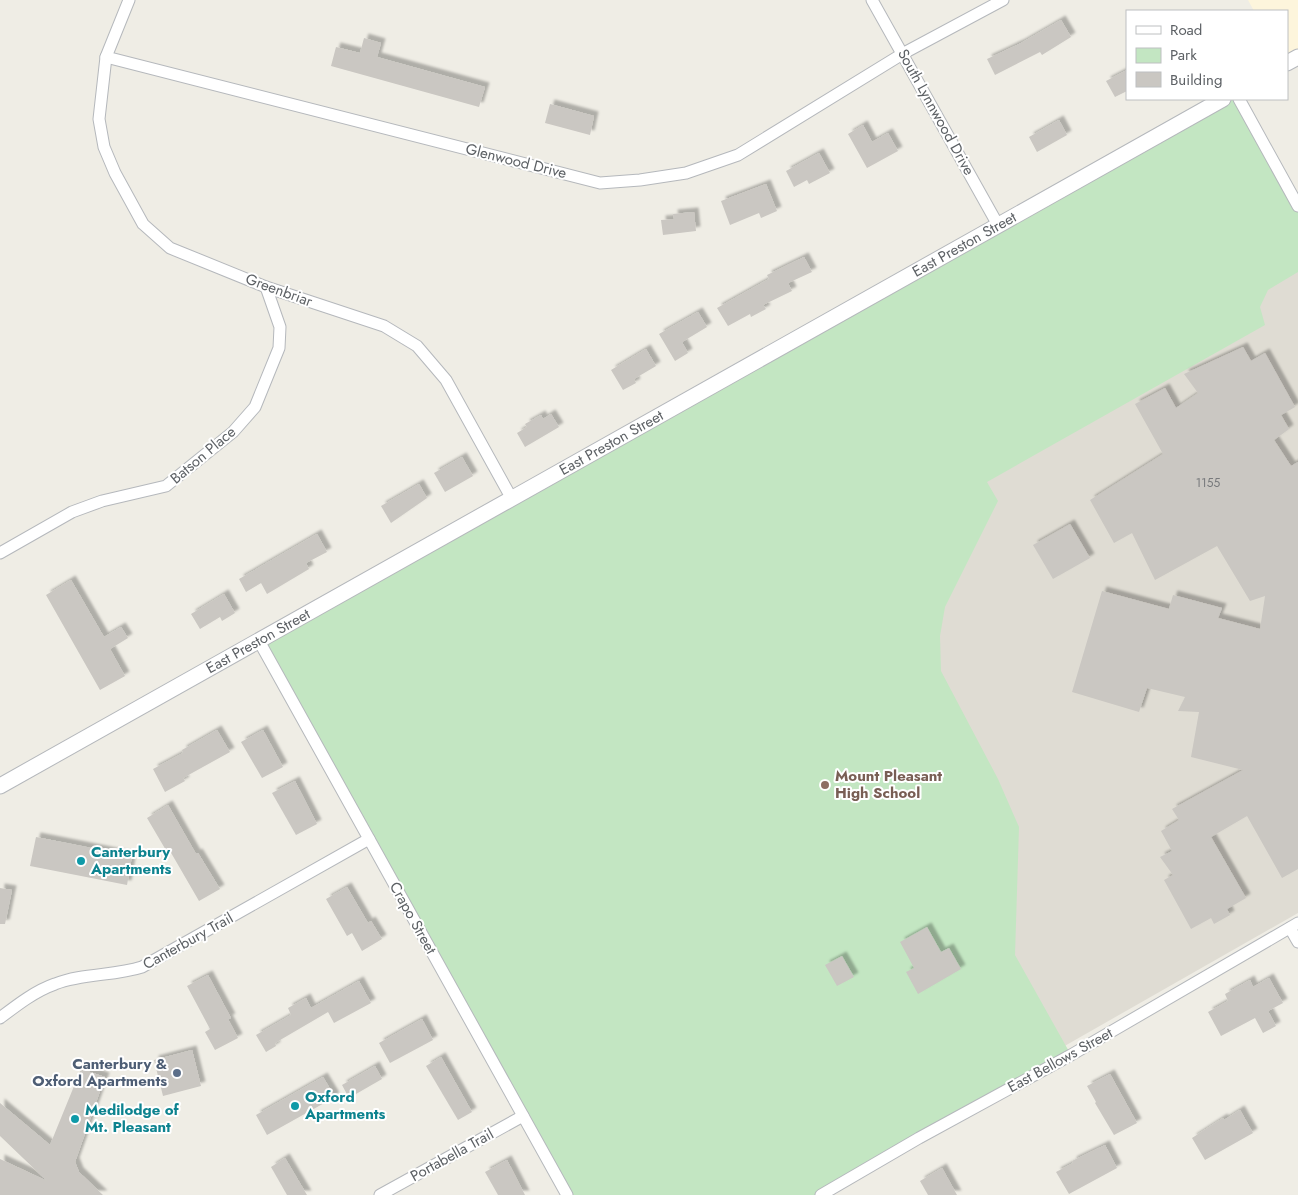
<svg xmlns="http://www.w3.org/2000/svg" width="1298" height="1195" viewBox="0 0 1298 1195" font-family="Jost,sans-serif">
  <defs>
    <filter id="shadow"><feDropShadow dx="4.5" dy="-4.5" stdDeviation="1" flood-color="#0004"/></filter>
  </defs>
  <rect width="100%" height="100%" fill="#efede5"/>
  <path fill="#fdf5dc" d="M 1248,0 L 1298,0 L 1298,57 L 1287,63 L 1287,11 L 1254,11 Z"/>
  <path fill="#dfdcd3" d="M 1298,234 L 1298,913 L 803,1195 L 280,656 Z"/>
  <path fill="#c3e6c2" d="M 1223,99 L 1239,99 L 1298,206 L 1298,272 L 1268,290 L 1260,307 L 1265,325 L 987,482 L 998,501 L 945,607 L 940,636 L 941,671 L 998,779 L 1019,827 L 1015,955 L 1071,1055 L 823,1195 L 567,1195 L 259,641 Z"/>
  <g fill="#cac7c2" filter="url(#shadow)">
    <path d="M 1061,20 L 1071,37 L 1042,55 L 1040,52 L 995,75 L 987,59 L 1021,43 Z"/>
    <path d="M 364,38 L 381,43 L 377,57 L 485,87 L 479,107 L 331,66 L 336,47 L 360,53 Z"/>
    <path d="M 1127,70 L 1127,91 L 1115,97 L 1106,81 Z"/>
    <path d="M 550,104 L 594,116 L 590,135 L 545,123 Z"/>
    <path d="M 1059,120 L 1067,135 L 1037,152 L 1029,137 Z"/>
    <path d="M 863,125 L 872,142 L 888,133 L 898,151 L 867,168 L 848,134 Z"/>
    <path d="M 819,153 L 830,173 L 809,184 L 807,180 L 794,187 L 786,171 Z"/>
    <path d="M 766,184 L 777,211 L 761,218 L 759,213 L 730,225 L 721,201 Z"/>
    <path d="M 694,212 L 696,231 L 663,235 L 661,220 L 674,219 L 673,214 Z"/>
    <path d="M 804,257 L 812,272 L 788,283 L 792,291 L 763,305 L 766,309 L 751,317 L 750,314 L 728,326 L 717,308 L 769,279 L 767,275 Z"/>
    <path d="M 698,312 L 707,327 L 682,342 L 688,353 L 675,361 L 659,334 Z"/>
    <path d="M 1243,347 L 1251,361 L 1265,353 L 1295,407 L 1281,415 L 1289,429 L 1274,440 L 1291,466 L 1298,462 L 1298,869 L 1282,878 L 1247,816 L 1211,837 L 1246,898 L 1227,909 L 1230,915 L 1214,924 L 1211,918 L 1191,929 L 1164,880 L 1173,875 L 1160,857 L 1172,851 L 1161,831 L 1179,820 L 1172,809 L 1243,770 L 1191,757 L 1199,712 L 1178,711 L 1185,697 L 1147,688 L 1139,712 L 1072,692 L 1102,591 L 1169,609 L 1173,595 L 1222,608 L 1218,618 L 1260,629 L 1265,596 L 1250,601 L 1217,546 L 1155,580 L 1132,533 L 1114,543 L 1090,500 L 1163,454 L 1135,404 L 1165,388 L 1176,408 L 1198,393 L 1184,374 Z"/>
    <path d="M 646,349 L 656,366 L 634,379 L 636,383 L 623,390 L 611,370 Z"/>
    <path d="M 551,414 L 559,427 L 525,447 L 517,433 L 527,427 L 525,424 L 541,415 L 543,419 Z"/>
    <path d="M 462,457 L 473,476 L 445,492 L 434,473 Z"/>
    <path d="M 419,484 L 427,498 L 391,523 L 381,506 Z"/>
    <path d="M 1070,524 L 1090,558 L 1053,579 L 1033,545 Z"/>
    <path d="M 317,534 L 327,552 L 306,563 L 309,569 L 267,594 L 261,583 L 246,592 L 239,579 Z"/>
    <path d="M 71,580 L 104,637 L 121,627 L 128,638 L 110,649 L 125,676 L 100,690 L 46,595 Z"/>
    <path d="M 224,594 L 235,613 L 222,621 L 220,617 L 200,629 L 191,614 Z"/>
    <path d="M 217,730 L 230,752 L 183,778 L 185,781 L 165,792 L 153,769 L 183,753 L 182,750 Z"/>
    <path d="M 263,730 L 283,767 L 262,778 L 241,742 Z"/>
    <path d="M 295,781 L 317,824 L 296,835 L 272,793 Z"/>
    <path d="M 168,805 L 196,854 L 198,853 L 220,889 L 199,901 L 170,851 L 167,852 L 147,818 Z"/>
    <path d="M 36,837 L 132,856 L 127,885 L 30,866 Z"/>
    <path d="M 347,887 L 368,923 L 371,921 L 382,939 L 362,951 L 352,933 L 347,936 L 326,899 Z"/>
    <path d="M 0,888 L 12,890 L 5,924 L 0,924 Z"/>
    <path d="M 927,927 L 941,952 L 949,948 L 961,969 L 918,994 L 906,972 L 914,968 L 900,942 Z"/>
    <path d="M 842,956 L 854,977 L 837,986 L 825,965 Z"/>
    <path d="M 208,975 L 231,1018 L 228,1019 L 238,1038 L 215,1050 L 205,1032 L 210,1029 L 187,986 Z"/>
    <path d="M 1269,978 L 1283,1003 L 1268,1011 L 1276,1026 L 1263,1033 L 1255,1018 L 1221,1036 L 1208,1012 L 1228,1001 L 1225,994 L 1250,980 L 1253,987 Z"/>
    <path d="M 359,981 L 371,1003 L 334,1023 L 328,1012 L 275,1043 L 276,1046 L 266,1052 L 256,1035 L 291,1015 L 288,1008 L 306,998 L 311,1008 Z"/>
    <path d="M 422,1019 L 433,1040 L 390,1063 L 379,1043 Z"/>
    <path d="M 192,1050 L 201,1086 L 163,1096 L 154,1060 Z"/>
    <path d="M 441,1057 L 472,1112 L 458,1120 L 426,1066 Z"/>
    <path d="M 375,1066 L 382,1079 L 349,1098 L 342,1085 Z"/>
    <path d="M 81,1069 L 105,1077 L 75,1162 L 79,1172 L 103,1195 L 0,1195 L 0,1159 L 47,1181 L 0,1136 L 0,1103 L 50,1145 Z"/>
    <path d="M 1110,1074 L 1137,1123 L 1114,1135 L 1095,1103 L 1096,1102 L 1087,1086 Z"/>
    <path d="M 323,1077 L 335,1097 L 267,1135 L 256,1115 Z"/>
    <path d="M 1240,1110 L 1253,1133 L 1205,1160 L 1192,1138 L 1223,1118 L 1224,1120 Z"/>
    <path d="M 1105,1145 L 1117,1168 L 1069,1194 L 1056,1172 L 1073,1163 L 1072,1161 Z"/>
    <path d="M 285,1158 L 307,1195 L 287,1195 L 271,1167 Z"/>
    <path d="M 507,1160 L 525,1195 L 498,1195 L 485,1172 Z"/>
    <path d="M 942,1168 L 957,1195 L 928,1195 L 920,1181 Z"/>
  </g>
  <g fill="none" stroke-linecap="round" stroke-linejoin="round">
    <defs>
      <g id="minor">
        <path d="M 129,0 L 106,57 L 99,119 L 104,147 L 115,173 L 143,224 L 170,248 L 266,287 L 384,326 L 417,346 L 446,380 L 512,499"/>
        <path d="M 872,0 L 998,225"/>
        <path d="M 106,57 L 600,183 L 640,180 L 686,173 L 738,155 L 904,53 L 1003,0"/>
        <path d="M 1239,99 L 1298,206"/>
        <path d="M 0,553 L 72,512 L 102,501 L 166,486 L 233,432 L 255,407 L 279,348 L 280,327 L 266,287"/>
        <path d="M 259,641 L 567,1195"/>
        <path d="M 1290,928 L 1298,942"/>
        <path d="M 0,1018 C 17,1005 35,991 55,984 C 83,973 114,976 142,967 L 369,839"/>
        <path d="M 380,1195 L 523,1116"/>
        <path d="M 821,1195 L 919,1138 L 1071,1055 L 1298,923"/>
      </g>
      <g id="tertiary">
        <path d="M 1287,63 L 1298,57"/>
        <path id="s1" d="M 0,786 L 1223,99"/>
      </g>
    </defs>
    <use href="#minor" stroke="#b5b8bc" stroke-width="13"/>
    <use href="#tertiary" stroke="#b5b8bc" stroke-width="17"/>
    <use href="#minor" stroke="#fff" stroke-width="11"/>
    <use href="#tertiary" stroke="#fff" stroke-width="15"/>
  </g>
  <circle fill="#8d6e63" stroke="#fff" stroke-width="2" cx="825" cy="785" r="5"/>
  <g fill="#0f9aa8" stroke="#fff" stroke-width="2">
    <circle cx="81" cy="861" r="5"/>
    <circle cx="295" cy="1106" r="5"/>
    <circle cx="75" cy="1119" r="5"/>
  </g>
  <circle fill="#5c6f8a" stroke="#fff" stroke-width="2" cx="177" cy="1073" r="5"/>
  <g text-anchor="middle" stroke-width="4" stroke-linejoin="round" paint-order="stroke">
    <g font-size="12" fill="#787a7c">
      <text x="1208" y="487">1155</text>
    </g>
    <g font-size="15" fill="#5d6165" stroke="#fff">
      <text transform="translate(936 112) rotate(61)" y="5">South Lynnwood Drive</text>
      <text transform="translate(516 161) rotate(14)" y="5">Glenwood Drive</text>
      <text dy="5" stroke="none"><textPath href="#s1" startOffset="1106">East Preston Street</textPath></text>
      <text transform="translate(279 290) rotate(20)" y="5">Greenbriar</text>
      <text dy="5" stroke="none"><textPath href="#s1" startOffset="701">East Preston Street</textPath></text>
      <text transform="translate(203 455) rotate(-40)" y="5">Batson Place</text>
      <text dy="5" stroke="none"><textPath href="#s1" startOffset="296">East Preston Street</textPath></text>
      <text transform="translate(413 918) rotate(61)" y="5">Crapo Street</text>
      <text transform="translate(188 941) rotate(-29)" y="5">Canterbury Trail</text>
      <text transform="translate(1060 1060) rotate(-29)" y="5">East Bellows Street</text>
      <text transform="translate(452 1155) rotate(-29)" y="5">Portabella Trail</text>
    </g>
    <g font-size="15" font-weight="bold" fill="#785e54" stroke="#fff" text-anchor="start">
      <text x="835" y="781">Mount Pleasant<tspan x="835" dy="17">High School</tspan></text>
    </g>
    <g font-size="15" font-weight="bold" fill="#0d838f" stroke="#fff" text-anchor="start">
      <text x="91" y="857">Canterbury<tspan x="91" dy="17">Apartments</tspan></text>
      <text x="305" y="1102">Oxford<tspan x="305" dy="17">Apartments</tspan></text>
      <text x="85" y="1115">Medilodge of<tspan x="85" dy="17">Mt. Pleasant</tspan></text>
    </g>
    <g font-size="15" font-weight="bold" fill="#4e5e75" stroke="#fff" text-anchor="end">
      <text x="167" y="1069">Canterbury &amp;<tspan x="167" dy="17">Oxford Apartments</tspan></text>
    </g>
  </g>
  <rect x="1126" y="10" width="162" height="90" fill="#ffffff" stroke="#bec0c1"/>
  <rect x="1136" y="26" width="25" height="8" fill="#ffffff" stroke="#bec0c1"/>
  <text x="1170" y="35" font-size="15" fill="#5d6165">Road</text>
  <rect x="1136" y="48" width="25" height="15" fill="#c3e6c2" stroke="#bec0c1"/>
  <text x="1170" y="60" font-size="15" fill="#5d6165">Park</text>
  <rect x="1136" y="72" width="25" height="15" fill="#cac7c2" stroke="#bec0c1"/>
  <text x="1170" y="85" font-size="15" fill="#5d6165">Building</text>
</svg>
